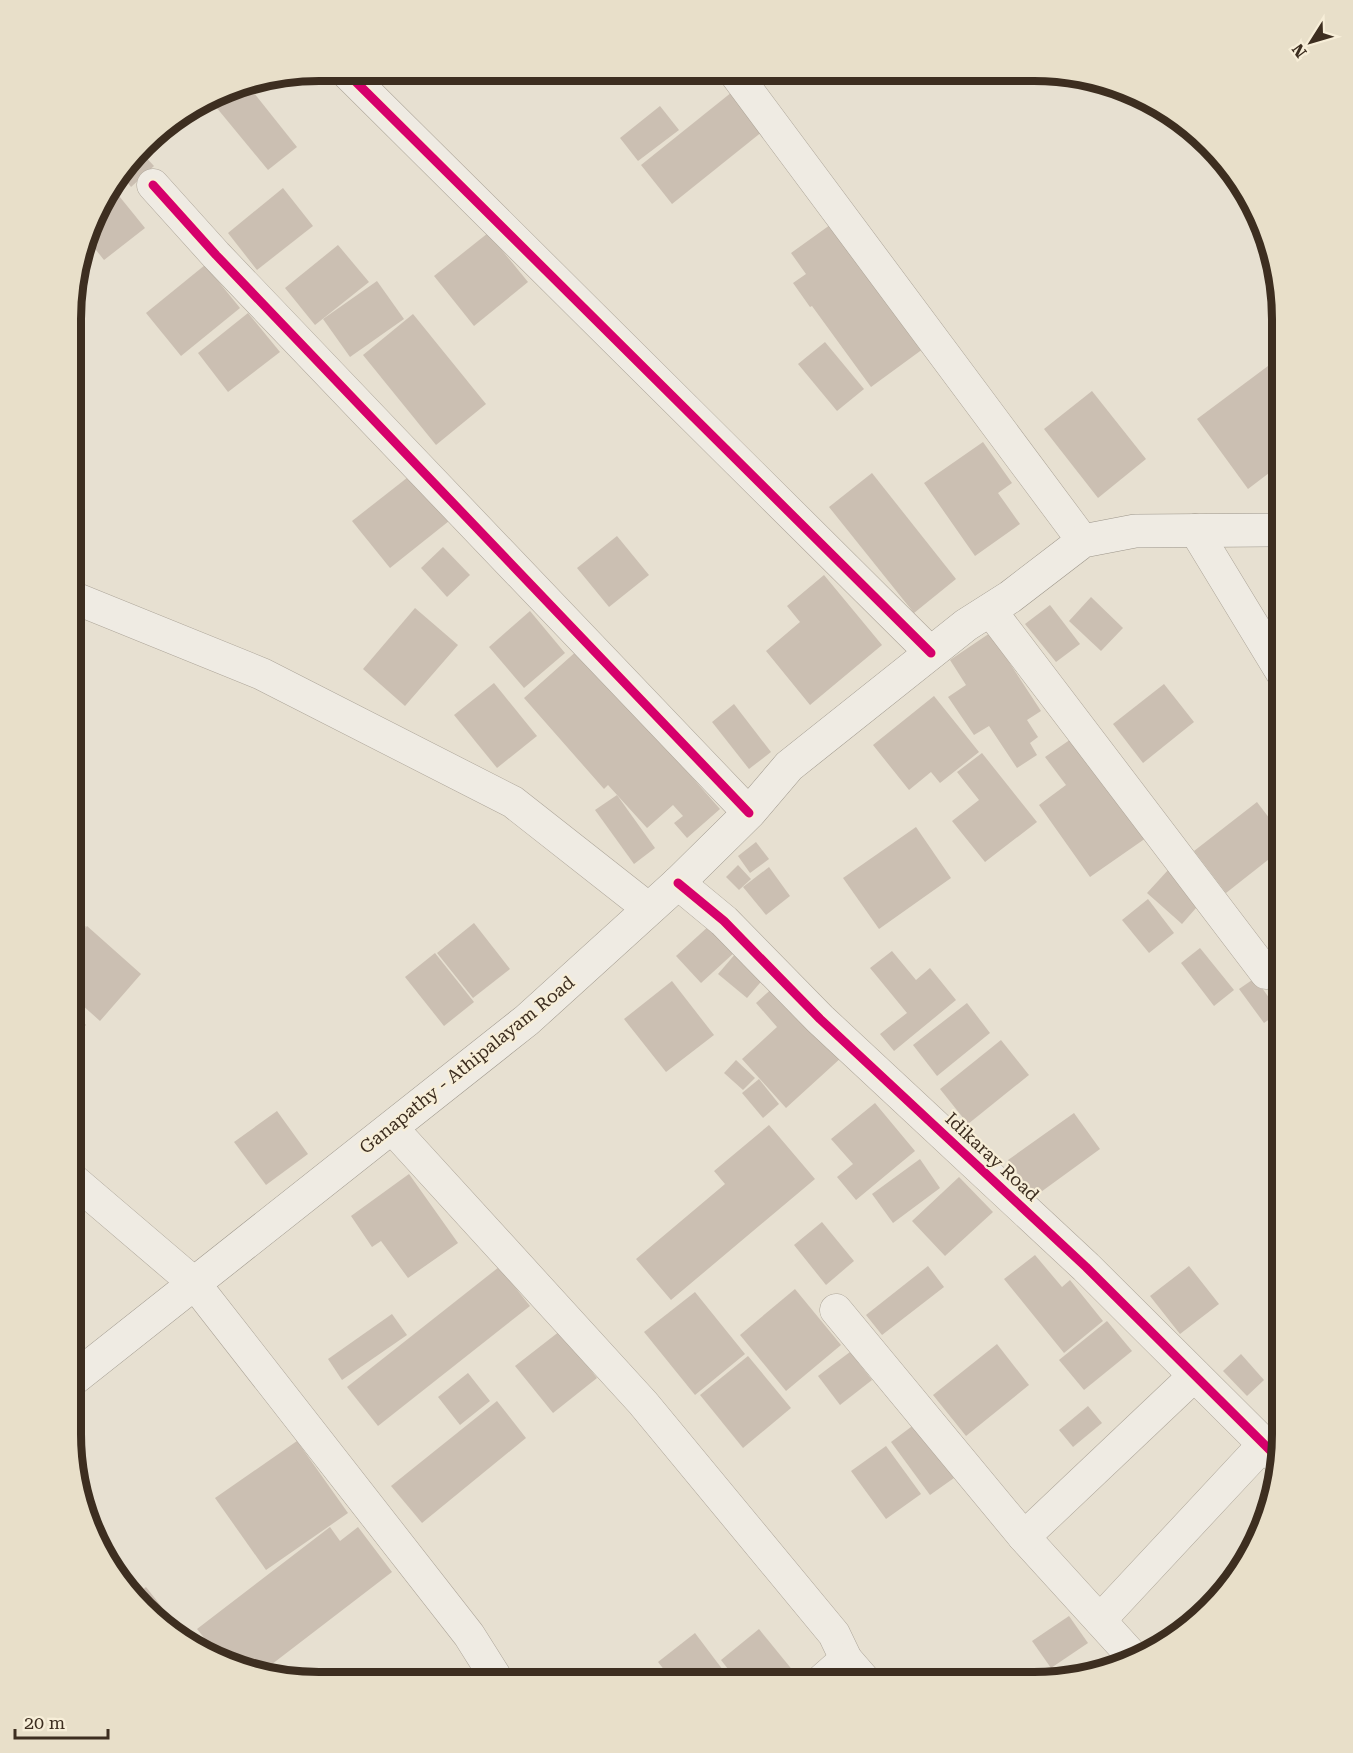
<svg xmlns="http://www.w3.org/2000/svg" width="1353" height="1753" viewBox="0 0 1353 1753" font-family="'Roboto Serif',serif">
  <rect width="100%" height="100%" fill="#e7e0d1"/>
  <g fill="#cbbfb2">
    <path d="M 246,83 L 297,147 L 268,170 L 216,107 Z"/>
    <path d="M 737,88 L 768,127 L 672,204 L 641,165 Z"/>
    <path d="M 660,106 L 679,130 L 638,161 L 620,138 Z"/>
    <path d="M 140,151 L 154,166 L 131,187 L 121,174 Z"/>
    <path d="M 111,186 L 145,228 L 104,260 L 88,240 L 104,195 Z"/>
    <path d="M 283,188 L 313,226 L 257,270 L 228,233 Z"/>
    <path d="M 837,220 L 927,346 L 871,387 L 812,306 L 810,307 L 793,283 L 806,274 L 791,253 Z"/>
    <path d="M 488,233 L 528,282 L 474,326 L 434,276 Z"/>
    <path d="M 338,245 L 369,282 L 315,325 L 285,288 Z"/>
    <path d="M 205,265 L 240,308 L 181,356 L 146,313 Z"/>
    <path d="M 377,281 L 404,319 L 350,357 L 323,319 Z"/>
    <path d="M 248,313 L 280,352 L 228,392 L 198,353 Z"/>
    <path d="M 413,314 L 486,404 L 436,445 L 363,355 Z"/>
    <path d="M 825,342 L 864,389 L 837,411 L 798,364 Z"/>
    <path d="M 1280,357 L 1282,360 L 1282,463 L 1248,489 L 1197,419 Z"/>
    <path d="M 1092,391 L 1146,459 L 1098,498 L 1044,429 Z"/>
    <path d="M 983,442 L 1012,483 L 998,493 L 1020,524 L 975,556 L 924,483 Z"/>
    <path d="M 872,473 L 956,579 L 914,613 L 829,507 Z"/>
    <path d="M 412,474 L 449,521 L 390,568 L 352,521 Z"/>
    <path d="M 617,536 L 649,575 L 609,607 L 577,568 Z"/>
    <path d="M 443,547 L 470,575 L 447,597 L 421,568 Z"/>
    <path d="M 824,575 L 882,645 L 810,705 L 766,651 L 800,622 L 787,606 Z"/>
    <path d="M 1091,597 L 1123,628 L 1101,651 L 1069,621 Z"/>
    <path d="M 1050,605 L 1080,644 L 1056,662 L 1025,624 Z"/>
    <path d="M 415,608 L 458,645 L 405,706 L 363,669 Z"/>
    <path d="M 530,611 L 565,653 L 524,688 L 489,647 Z"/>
    <path d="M 990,633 L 1041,711 L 1027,720 L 1038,737 L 1030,743 L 1037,755 L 1017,768 L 989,726 L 974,735 L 948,697 L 966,685 L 950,660 Z"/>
    <path d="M 579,649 L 720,809 L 687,838 L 674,823 L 683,816 L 673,805 L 647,828 L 608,785 L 604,789 L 524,698 Z"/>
    <path d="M 494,683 L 537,736 L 497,768 L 454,715 Z"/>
    <path d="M 1164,684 L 1194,722 L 1143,763 L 1113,724 Z"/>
    <path d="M 934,696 L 979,752 L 940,783 L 931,772 L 909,790 L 873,745 Z"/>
    <path d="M 734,704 L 771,752 L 749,769 L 712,722 Z"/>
    <path d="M 1074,737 L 1146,838 L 1090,877 L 1039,805 L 1066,785 L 1045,757 Z"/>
    <path d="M 982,753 L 1037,822 L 985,862 L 952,821 L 979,800 L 957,772 Z"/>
    <path d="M 617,795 L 655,848 L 634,864 L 595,810 Z"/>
    <path d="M 1257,802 L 1282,835 L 1282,849 L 1226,893 L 1194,851 Z"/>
    <path d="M 916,827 L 951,878 L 879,929 L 843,878 Z"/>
    <path d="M 756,842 L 769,859 L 750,873 L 738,856 Z"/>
    <path d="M 738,865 L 751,879 L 739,890 L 726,877 Z"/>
    <path d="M 769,867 L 790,896 L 766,915 L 743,887 Z"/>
    <path d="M 1169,869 L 1203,900 L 1182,924 L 1147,893 Z"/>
    <path d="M 1148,899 L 1174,933 L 1149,953 L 1122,920 Z"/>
    <path d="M 71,912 L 86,927 L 71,942 Z"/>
    <path d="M 474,923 L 510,969 L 473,998 L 437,953 Z"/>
    <path d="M 710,925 L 735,952 L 701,983 L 676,956 Z"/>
    <path d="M 87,926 L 141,974 L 100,1021 L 71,995 L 71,944 Z"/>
    <path d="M 1200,948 L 1234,990 L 1214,1006 L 1181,963 Z"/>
    <path d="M 892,951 L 916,980 L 930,968 L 956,1000 L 894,1051 L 880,1034 L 907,1013 L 870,968 Z"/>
    <path d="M 435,953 L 474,1002 L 444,1026 L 405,977 Z"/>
    <path d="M 736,953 L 765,977 L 747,998 L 718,974 Z"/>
    <path d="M 1255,978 L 1279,1012 L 1264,1023 L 1239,989 Z"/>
    <path d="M 672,981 L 714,1035 L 666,1072 L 624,1019 Z"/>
    <path d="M 777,984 L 842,1057 L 786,1108 L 742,1059 L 777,1027 L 756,1003 Z"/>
    <path d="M 967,1003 L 990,1033 L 937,1076 L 913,1045 Z"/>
    <path d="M 71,1009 L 86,1025 L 71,1040 Z"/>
    <path d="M 1001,1040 L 1029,1075 L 968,1124 L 940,1089 Z"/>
    <path d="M 736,1060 L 755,1078 L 743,1090 L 724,1073 Z"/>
    <path d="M 759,1079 L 779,1104 L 763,1118 L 742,1093 Z"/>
    <path d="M 875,1103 L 915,1151 L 856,1200 L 837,1177 L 853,1164 L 831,1139 Z"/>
    <path d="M 277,1111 L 308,1154 L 266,1185 L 234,1142 Z"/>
    <path d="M 1074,1113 L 1100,1149 L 1034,1197 L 1008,1160 Z"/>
    <path d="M 769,1125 L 815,1179 L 671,1300 L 636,1259 L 725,1184 L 714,1171 Z"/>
    <path d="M 920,1159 L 940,1188 L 893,1223 L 872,1194 Z"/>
    <path d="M 409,1174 L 458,1243 L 408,1278 L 381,1241 L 372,1247 L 351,1216 Z"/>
    <path d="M 959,1177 L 993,1212 L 945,1256 L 912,1221 Z"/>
    <path d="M 822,1222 L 854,1261 L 826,1285 L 794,1245 Z"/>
    <path d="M 1035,1255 L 1062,1287 L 1070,1280 L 1103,1321 L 1064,1353 L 1004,1279 Z"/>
    <path d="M 928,1266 L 944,1287 L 882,1335 L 866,1315 Z"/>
    <path d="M 1189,1266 L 1219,1304 L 1180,1334 L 1150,1296 Z"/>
    <path d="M 499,1267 L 530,1306 L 378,1426 L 347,1387 Z"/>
    <path d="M 795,1289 L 841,1345 L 786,1391 L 740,1335 Z"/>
    <path d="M 695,1292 L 745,1354 L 695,1395 L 644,1332 Z"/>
    <path d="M 1282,1310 L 1282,1337 L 1269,1321 Z"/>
    <path d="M 392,1314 L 407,1335 L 342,1380 L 328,1359 Z"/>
    <path d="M 1107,1321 L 1132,1351 L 1084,1390 L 1059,1360 Z"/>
    <path d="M 560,1331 L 597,1378 L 553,1413 L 515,1366 Z"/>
    <path d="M 997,1344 L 1029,1385 L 966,1436 L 933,1395 Z"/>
    <path d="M 850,1352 L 872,1380 L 840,1405 L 818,1376 Z"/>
    <path d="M 1241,1354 L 1264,1380 L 1247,1396 L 1223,1371 Z"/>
    <path d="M 748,1356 L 791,1408 L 743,1448 L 700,1395 Z"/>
    <path d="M 468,1373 L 490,1401 L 460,1425 L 438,1397 Z"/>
    <path d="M 497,1401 L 526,1438 L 422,1523 L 391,1486 Z"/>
    <path d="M 1088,1406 L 1102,1423 L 1073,1447 L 1059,1430 Z"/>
    <path d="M 915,1424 L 954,1478 L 930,1495 L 891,1442 Z"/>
    <path d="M 297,1441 L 348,1513 L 266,1570 L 215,1498 Z"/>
    <path d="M 886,1446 L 921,1494 L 886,1519 L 851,1471 Z"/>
    <path d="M 330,1527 L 340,1541 L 358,1527 L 392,1572 L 263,1671 L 217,1654 L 197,1629 Z"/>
    <path d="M 93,1529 L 107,1547 L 101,1552 L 96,1544 Z"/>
    <path d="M 146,1587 L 191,1644 L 181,1640 L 132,1598 Z"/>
    <path d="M 1069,1616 L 1088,1643 L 1051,1668 L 1032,1641 Z"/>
    <path d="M 759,1629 L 794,1672 L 782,1682 L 738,1682 L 721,1660 Z"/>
    <path d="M 695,1633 L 732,1682 L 673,1681 L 658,1662 Z"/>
  </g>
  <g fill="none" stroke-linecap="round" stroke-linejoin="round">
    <defs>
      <g id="minor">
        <path d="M 345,71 L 931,653"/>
        <path d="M 734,72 L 1083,541"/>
        <path d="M 153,185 L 216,255 L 749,813"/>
        <path d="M 1195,530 L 1282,673"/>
        <path d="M 72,597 L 262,674 L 513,802 L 649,909"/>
        <path d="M 990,610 L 1266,973"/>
        <path d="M 392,1128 L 643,1403 L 834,1634 L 846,1659 L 866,1682"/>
        <path d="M 71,1178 L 194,1283 L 469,1635 L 498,1681"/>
        <path d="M 836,1310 L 1024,1537 L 1135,1659"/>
        <path d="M 1024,1537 L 1195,1375"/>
        <path d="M 1100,1620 L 1264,1444"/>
        <path d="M 820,1682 L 846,1659"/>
      </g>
      <path id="tertiary" d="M 678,883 L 724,921 L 820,1019 L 1086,1267 L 1280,1460"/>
      <path id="secondary" d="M 71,1381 L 527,1020 L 678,883 L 749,813 L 789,766 L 966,625 L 1010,597 L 1083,541 L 1135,531 L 1282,530"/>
    </defs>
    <use href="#minor" stroke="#ada599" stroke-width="33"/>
    <use href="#tertiary" stroke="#ada599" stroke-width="34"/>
    <use href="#secondary" stroke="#9c958a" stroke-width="34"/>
    <use href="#minor" stroke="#efebe3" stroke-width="32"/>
    <use href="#tertiary" stroke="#efebe3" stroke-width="33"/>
    <use href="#secondary" stroke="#efebe3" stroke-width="33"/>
    <defs>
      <g id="cycleway">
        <path d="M 345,71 L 931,653"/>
        <path d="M 153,185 L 216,255 L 749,813"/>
        <path d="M 678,883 L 724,921 L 820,1019 L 1086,1267 L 1280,1460"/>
      </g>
    </defs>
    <use href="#cycleway" stroke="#f7eed8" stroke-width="13"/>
    <use href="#cycleway" stroke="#d6006c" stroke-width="9"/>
  </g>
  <g text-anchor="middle" stroke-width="4.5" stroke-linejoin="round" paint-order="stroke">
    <g font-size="18" fill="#3d2e20" stroke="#f7eed8">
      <text transform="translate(467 1065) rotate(-39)" y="6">Ganapathy - Athipalayam Road</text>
      <text transform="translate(992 1157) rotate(43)" y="6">Idikaray Road</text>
    </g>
  </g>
  <path d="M0 0H1353V1753H0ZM319 81H1034A238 238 0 0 1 1272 319V1434A238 238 0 0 1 1034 1672H319A238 238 0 0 1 81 1434V319A238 238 0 0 1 319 81Z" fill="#e8dfc9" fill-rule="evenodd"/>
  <path fill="none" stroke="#3d2e20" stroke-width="8" d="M319 81H1034A238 238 0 0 1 1272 319V1434A238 238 0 0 1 1034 1672H319A238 238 0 0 1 81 1434V319A238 238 0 0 1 319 81Z"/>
  <g transform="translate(1311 42) rotate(233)" stroke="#f7eed8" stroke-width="4.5" paint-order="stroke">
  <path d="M0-4.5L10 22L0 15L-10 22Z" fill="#3d2e20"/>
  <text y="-9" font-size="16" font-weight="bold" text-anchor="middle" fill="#3d2e20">N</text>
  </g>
  <path d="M15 1729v9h93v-9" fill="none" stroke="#3d2e20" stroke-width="3"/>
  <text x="24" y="1729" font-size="18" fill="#3d2e20" stroke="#f7eed8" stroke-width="4.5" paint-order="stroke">20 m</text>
</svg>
